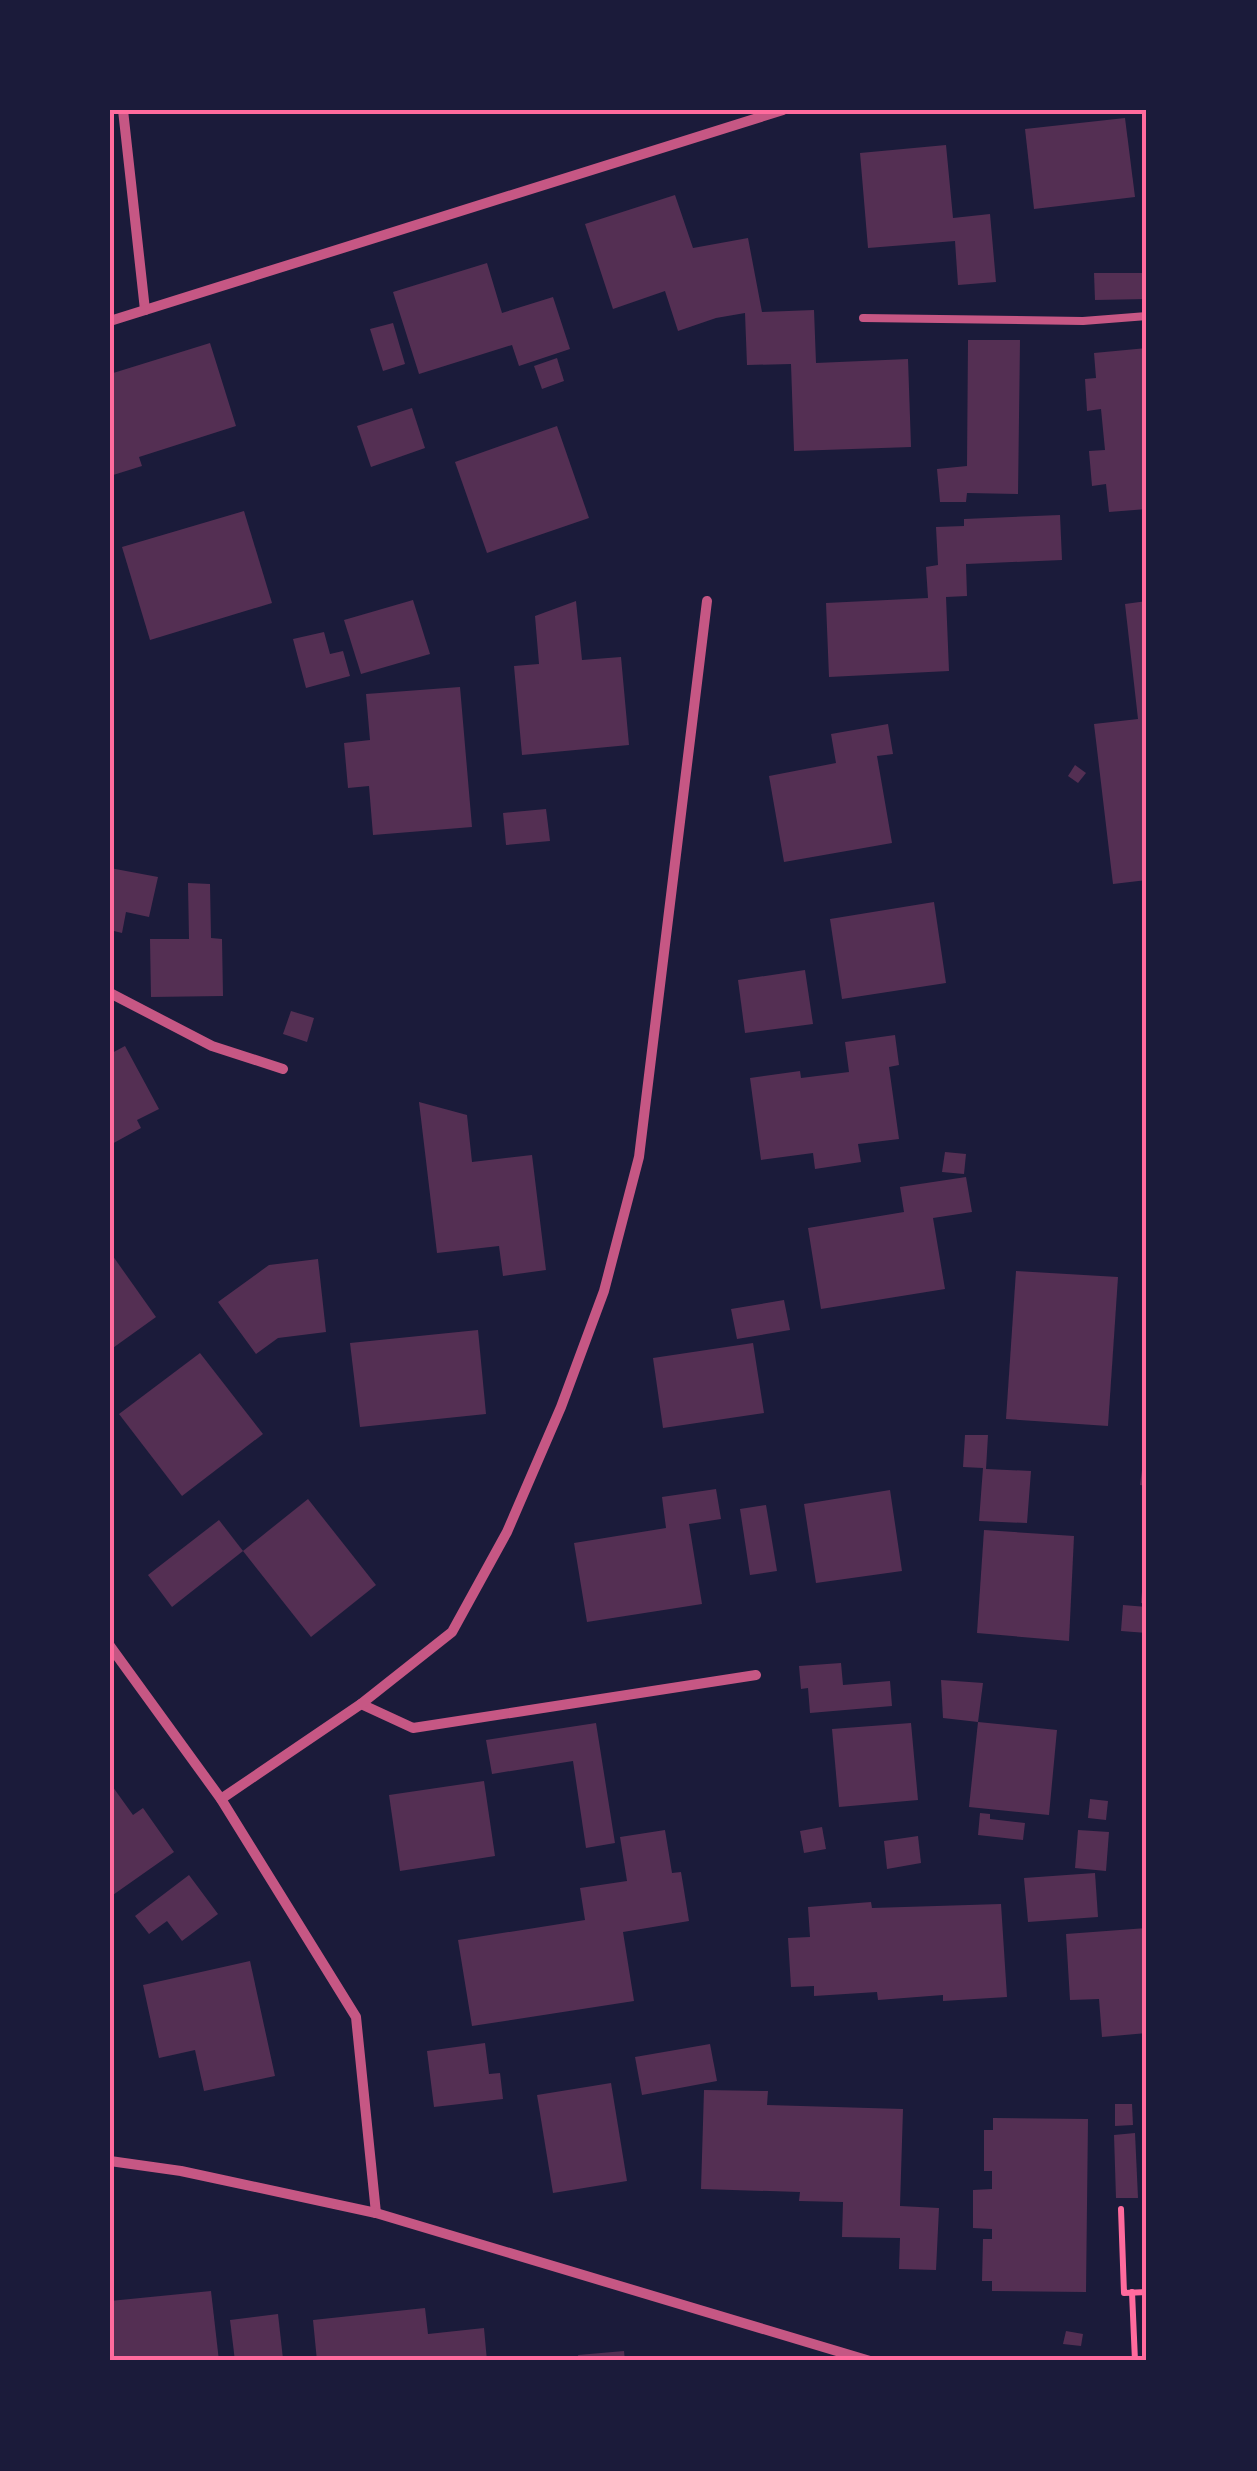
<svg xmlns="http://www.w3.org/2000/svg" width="1257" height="2471" viewBox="0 0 1257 2471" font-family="Montserrat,sans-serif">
  <rect width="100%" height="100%" fill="#1b1b3a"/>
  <g fill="#542f53">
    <path d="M 1125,118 L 1135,197 L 1034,209 L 1025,129 Z"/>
    <path d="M 946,145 L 953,218 L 990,214 L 996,282 L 958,285 L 955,241 L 868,248 L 860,153 Z"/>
    <path d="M 675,195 L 693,248 L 748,238 L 762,312 L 814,310 L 816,363 L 908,359 L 911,447 L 794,451 L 791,364 L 747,365 L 745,313 L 716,318 L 678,331 L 665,291 L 613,309 L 585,224 Z"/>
    <path d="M 487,263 L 502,313 L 553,297 L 570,349 L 519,366 L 512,345 L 419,374 L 393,292 Z"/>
    <path d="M 1094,273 L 1147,273 L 1147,299 L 1095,300 Z"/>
    <path d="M 393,323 L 405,364 L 383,371 L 370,329 Z"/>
    <path d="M 968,340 L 1020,340 L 1018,494 L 967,493 L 966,502 L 940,502 L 937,469 L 967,466 Z"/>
    <path d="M 210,343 L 236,426 L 139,457 L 142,466 L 110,476 L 110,374 Z"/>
    <path d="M 1147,348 L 1147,509 L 1109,512 L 1106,484 L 1092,486 L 1089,451 L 1105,450 L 1101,409 L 1087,411 L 1085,379 L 1096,378 L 1094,353 Z"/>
    <path d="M 557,358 L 564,381 L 542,389 L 534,366 Z"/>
    <path d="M 412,408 L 425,448 L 371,467 L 357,426 Z"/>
    <path d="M 557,426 L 589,518 L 487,553 L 455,462 Z"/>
    <path d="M 244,511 L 272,603 L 150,640 L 122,547 Z"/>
    <path d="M 1060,515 L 1062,560 L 966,564 L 967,596 L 946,597 L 949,671 L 829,677 L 826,603 L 928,598 L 926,567 L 938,565 L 936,527 L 964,526 L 964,519 Z"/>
    <path d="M 413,600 L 430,654 L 361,674 L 344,620 Z"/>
    <path d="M 576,601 L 582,660 L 621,657 L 629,745 L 522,755 L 514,666 L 539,664 L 535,616 Z"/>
    <path d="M 1147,601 L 1147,880 L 1113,884 L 1094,724 L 1138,719 L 1125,604 Z"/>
    <path d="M 324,632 L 330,654 L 343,651 L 350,676 L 306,688 L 293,639 Z"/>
    <path d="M 460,687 L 472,827 L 373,835 L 369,786 L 348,788 L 344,743 L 370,740 L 366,694 Z"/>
    <path d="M 888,724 L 893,754 L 877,756 L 892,843 L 784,862 L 769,776 L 836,763 L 831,734 Z"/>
    <path d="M 1075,765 L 1086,773 L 1078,783 L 1068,776 Z"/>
    <path d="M 546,809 L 550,841 L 506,845 L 503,813 Z"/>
    <path d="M 110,868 L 158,877 L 149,917 L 126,912 L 122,933 L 110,930 Z"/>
    <path d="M 188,883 L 210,884 L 211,938 L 222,939 L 223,996 L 151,997 L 150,939 L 189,939 Z"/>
    <path d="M 934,902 L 946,983 L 842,999 L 830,919 Z"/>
    <path d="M 805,970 L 813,1024 L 745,1033 L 738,980 Z"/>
    <path d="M 291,1011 L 314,1018 L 307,1042 L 283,1034 Z"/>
    <path d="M 895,1035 L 899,1065 L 889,1067 L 899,1139 L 858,1144 L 861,1162 L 815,1169 L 813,1153 L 761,1160 L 750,1078 L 800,1071 L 801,1078 L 849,1072 L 845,1042 Z"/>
    <path d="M 125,1046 L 159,1109 L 137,1120 L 141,1128 L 110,1145 L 110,1054 Z"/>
    <path d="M 419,1102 L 467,1115 L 472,1162 L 532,1155 L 546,1270 L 503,1276 L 499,1246 L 437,1253 Z"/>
    <path d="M 945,1152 L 966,1154 L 964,1174 L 942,1172 Z"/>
    <path d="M 966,1177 L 972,1212 L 933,1218 L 945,1289 L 821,1309 L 808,1228 L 904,1212 L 900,1187 Z"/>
    <path d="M 110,1252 L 156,1317 L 110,1350 Z"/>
    <path d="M 318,1259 L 326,1332 L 278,1338 L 256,1354 L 218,1302 L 269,1265 Z"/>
    <path d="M 1016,1271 L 1118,1277 L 1108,1426 L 1006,1419 Z"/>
    <path d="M 784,1300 L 790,1330 L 737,1339 L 731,1309 Z"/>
    <path d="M 478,1330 L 486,1414 L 360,1427 L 350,1343 Z"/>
    <path d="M 753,1343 L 764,1413 L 663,1428 L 653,1358 Z"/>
    <path d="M 200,1353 L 263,1434 L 182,1496 L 119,1414 Z"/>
    <path d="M 965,1435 L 988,1435 L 986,1469 L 1031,1471 L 1027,1523 L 979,1521 L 983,1468 L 963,1467 Z"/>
    <path d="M 1144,1454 L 1147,1454 L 1147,1486 L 1140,1485 Z"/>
    <path d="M 716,1489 L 721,1519 L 689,1524 L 702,1604 L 587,1622 L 574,1543 L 666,1528 L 662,1497 Z"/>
    <path d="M 890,1490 L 902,1571 L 816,1583 L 804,1504 Z"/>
    <path d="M 308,1499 L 376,1585 L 311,1637 L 243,1551 Z"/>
    <path d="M 766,1505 L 777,1571 L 750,1575 L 740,1509 Z"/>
    <path d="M 219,1520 L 243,1551 L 172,1607 L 148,1575 Z"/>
    <path d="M 984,1530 L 1074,1536 L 1069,1641 L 977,1633 Z"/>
    <path d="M 1144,1568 L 1147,1568 L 1147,1604 L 1141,1603 Z"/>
    <path d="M 1123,1605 L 1147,1607 L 1147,1633 L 1121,1631 Z"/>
    <path d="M 841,1663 L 843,1685 L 890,1681 L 892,1706 L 810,1713 L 808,1688 L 801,1689 L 799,1666 Z"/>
    <path d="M 941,1680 L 983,1683 L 978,1722 L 943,1718 Z"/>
    <path d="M 978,1722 L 1057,1730 L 1049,1815 L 969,1807 Z"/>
    <path d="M 596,1723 L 615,1843 L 586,1848 L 573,1761 L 492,1774 L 486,1740 Z"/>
    <path d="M 911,1723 L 918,1800 L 839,1807 L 832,1729 Z"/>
    <path d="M 484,1781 L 495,1856 L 400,1871 L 389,1795 Z"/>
    <path d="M 110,1783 L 133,1815 L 143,1808 L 174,1852 L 110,1897 Z"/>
    <path d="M 1090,1799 L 1108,1801 L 1106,1820 L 1088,1818 Z"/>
    <path d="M 980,1813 L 990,1814 L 990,1819 L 1025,1823 L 1023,1840 L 978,1835 Z"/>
    <path d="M 822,1827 L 826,1849 L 804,1853 L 800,1831 Z"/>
    <path d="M 665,1830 L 672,1873 L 681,1872 L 689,1921 L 623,1932 L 634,2001 L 472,2026 L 458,1940 L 585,1920 L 580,1888 L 627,1881 L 620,1837 Z"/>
    <path d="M 1078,1830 L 1109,1832 L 1106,1871 L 1075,1868 Z"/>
    <path d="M 918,1836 L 921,1863 L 887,1869 L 884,1841 Z"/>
    <path d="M 1095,1873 L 1098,1917 L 1028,1922 L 1024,1878 Z"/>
    <path d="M 189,1875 L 218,1914 L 182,1941 L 167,1921 L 149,1934 L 135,1916 Z"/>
    <path d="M 871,1902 L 872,1908 L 1001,1904 L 1007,1997 L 943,2001 L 943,1995 L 878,2000 L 877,1992 L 814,1996 L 814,1986 L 791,1987 L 788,1938 L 810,1937 L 808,1907 Z"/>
    <path d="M 1147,1928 L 1147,2033 L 1102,2037 L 1099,1999 L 1070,2000 L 1066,1934 Z"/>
    <path d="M 250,1961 L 275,2076 L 204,2091 L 195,2050 L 159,2058 L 143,1985 Z"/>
    <path d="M 485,2043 L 489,2074 L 500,2073 L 503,2099 L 434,2107 L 427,2051 Z"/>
    <path d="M 710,2044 L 717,2081 L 642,2095 L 635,2057 Z"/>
    <path d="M 611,2083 L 627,2181 L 553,2193 L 537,2095 Z"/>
    <path d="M 704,2090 L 768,2091 L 767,2105 L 903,2109 L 900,2206 L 939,2208 L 936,2270 L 899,2269 L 900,2238 L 842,2237 L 843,2202 L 799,2201 L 800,2192 L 701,2189 Z"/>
    <path d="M 1115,2104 L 1132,2104 L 1133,2125 L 1115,2126 Z"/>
    <path d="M 993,2118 L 1088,2119 L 1086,2292 L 992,2291 L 992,2281 L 982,2281 L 983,2239 L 992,2239 L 992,2229 L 973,2228 L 973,2190 L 992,2189 L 992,2171 L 984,2171 L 984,2130 L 993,2130 Z"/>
    <path d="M 1135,2133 L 1138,2198 L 1116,2198 L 1114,2135 Z"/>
    <path d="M 211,2291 L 219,2361 L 110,2361 L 110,2301 Z"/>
    <path d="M 425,2308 L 428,2334 L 484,2328 L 487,2361 L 317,2361 L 313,2320 Z"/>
    <path d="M 278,2314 L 283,2359 L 235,2361 L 230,2320 Z"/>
    <path d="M 1066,2331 L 1083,2334 L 1081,2346 L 1063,2344 Z"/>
    <path d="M 624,2351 L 625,2361 L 579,2361 L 578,2355 Z"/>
  </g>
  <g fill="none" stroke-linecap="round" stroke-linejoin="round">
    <g stroke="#ff6b9d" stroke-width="6">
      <path d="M 1121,2209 L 1124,2293 L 1147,2292"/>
      <path d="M 1132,2292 L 1135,2361"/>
    </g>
    <path stroke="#c65784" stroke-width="8" d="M 863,318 L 1083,321 L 1147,316"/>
    <g stroke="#c65784" stroke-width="10">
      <path d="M 123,110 L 145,310"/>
      <path d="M 110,321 L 783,110"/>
      <path d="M 110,993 L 212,1046 L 283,1069"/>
      <path d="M 110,1646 L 221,1799 L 356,2017 L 376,2213"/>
      <path d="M 361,1704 L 413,1728 L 756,1675"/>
      <path d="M 221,1799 L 361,1704 L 452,1632 L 507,1532 L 561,1407 L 604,1291 L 639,1157 L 707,601"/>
      <path d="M 110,2161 L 181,2171 L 376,2213 L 870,2361"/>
    </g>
  </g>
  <rect width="1257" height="2471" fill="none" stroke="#1b1b3a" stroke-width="225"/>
  <rect x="112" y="112" width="1032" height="2246" fill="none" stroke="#ff6b9d" stroke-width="4"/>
</svg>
